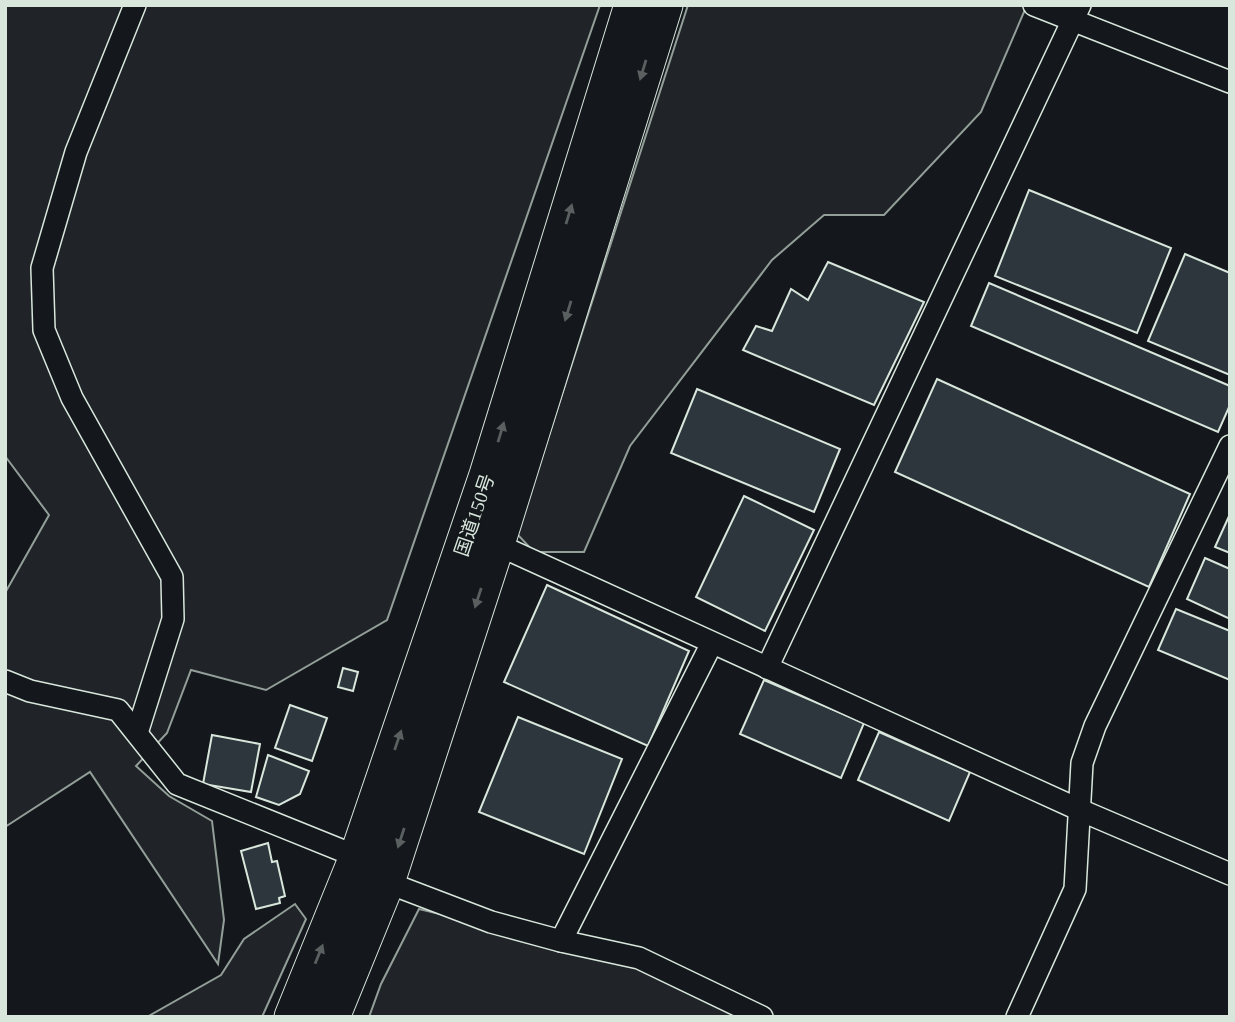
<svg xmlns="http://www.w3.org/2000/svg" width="1235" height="1022" viewBox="0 0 1235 1022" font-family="'Times New Roman','Noto Sans JP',serif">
  <rect width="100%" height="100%" fill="#14181c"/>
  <g fill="#202428" stroke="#939e99" stroke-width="2">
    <path d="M 5,5 L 600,5 L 387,620 L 266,690 L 191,670 L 167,733 L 136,766 L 169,796 L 212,821 L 224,920 L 218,964 L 90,772 L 5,827 L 5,593 L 49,515 L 5,456 Z"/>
    <path d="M 688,5 L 1027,5 L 981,112 L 884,215 L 824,215 L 772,260 L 630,446 L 584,552 L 534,552 L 517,534 Z"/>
    <path d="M 295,904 L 306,919 L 262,1017 L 147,1017 L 221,975 L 244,939 Z"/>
    <path d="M 419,909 L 654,965 L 754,1017 L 369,1017 L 381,984 Z"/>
  </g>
  <g fill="#2c363c" stroke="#d8e6dc" stroke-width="2">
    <path d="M 1029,190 L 1171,248 L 1137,333 L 995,276 Z"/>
    <path d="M 1185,254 L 1230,273 L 1230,375 L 1148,341 Z"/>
    <path d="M 828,262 L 924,302 L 874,405 L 743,350 L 756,326 L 772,331 L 791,289 L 808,300 Z"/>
    <path d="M 989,283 L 1230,386 L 1230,405 L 1218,432 L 971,326 Z"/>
    <path d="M 937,379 L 1190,494 L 1149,587 L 895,472 Z"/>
    <path d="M 697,389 L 840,449 L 814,512 L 671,453 Z"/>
    <path d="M 744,496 L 814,530 L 765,631 L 696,597 Z"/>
    <path d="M 1230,514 L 1230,553 L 1215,547 Z"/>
    <path d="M 1205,558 L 1230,569 L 1230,619 L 1187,599 Z"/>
    <path d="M 547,585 L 689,651 L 648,746 L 504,682 Z"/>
    <path d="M 1176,609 L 1230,631 L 1230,680 L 1158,650 Z"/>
    <path d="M 343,668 L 358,672 L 353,691 L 338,687 Z"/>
    <path d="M 764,680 L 864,723 L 841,778 L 740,734 Z"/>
    <path d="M 290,705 L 327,718 L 312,761 L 275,748 Z"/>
    <path d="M 518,717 L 622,759 L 584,854 L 479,812 Z"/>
    <path d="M 879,732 L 970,772 L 949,821 L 858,780 Z"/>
    <path d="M 212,735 L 260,744 L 251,792 L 203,784 Z"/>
    <path d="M 268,755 L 309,771 L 300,794 L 279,805 L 256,797 Z"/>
    <path d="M 268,843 L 272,862 L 277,861 L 285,896 L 279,898 L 280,903 L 256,909 L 241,851 Z"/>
  </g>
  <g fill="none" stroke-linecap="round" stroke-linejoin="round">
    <defs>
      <g id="minor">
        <path d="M 135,5 L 76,152 L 42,268 L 44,330 L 72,398 L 172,577 L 173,619 L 137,733"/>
        <path d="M 1034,5 L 1230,82"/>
        <path d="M 496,544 L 1080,810 L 1230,874"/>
        <path d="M 767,668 L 1080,5"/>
        <path d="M 5,681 L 30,691 L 118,710 L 177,784 L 358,857"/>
        <path d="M 386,882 L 491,922 L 561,941 L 639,958 L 762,1017"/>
        <path d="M 561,941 L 712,643"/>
        <path d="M 1017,1017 L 1075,889 L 1082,763 L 1095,726 L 1230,446"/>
      </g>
      <g id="trunk">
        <path d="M 293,1017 L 358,857 L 488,475 L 633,5"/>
        <path d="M 331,1017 L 386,882 L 496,544 L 664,5"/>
      </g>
    </defs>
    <use href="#minor" stroke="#d8e6dc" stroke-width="24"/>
    <use href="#trunk" stroke="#d8e6dc" stroke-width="39"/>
    <use href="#minor" stroke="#14181c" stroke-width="21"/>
    <use href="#trunk" stroke="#14181c" stroke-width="37"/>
  </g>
  <defs><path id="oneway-solid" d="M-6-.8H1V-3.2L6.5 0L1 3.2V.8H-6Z" transform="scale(1.75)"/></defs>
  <g fill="#59605f">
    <use href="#oneway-solid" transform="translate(643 70) rotate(107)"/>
    <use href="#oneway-solid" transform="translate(569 214) rotate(-73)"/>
    <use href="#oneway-solid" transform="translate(568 311) rotate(107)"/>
    <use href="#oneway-solid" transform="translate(501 432) rotate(-73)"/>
    <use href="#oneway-solid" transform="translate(478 598) rotate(108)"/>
    <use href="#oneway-solid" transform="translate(398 740) rotate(-71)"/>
    <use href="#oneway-solid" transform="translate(401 838) rotate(108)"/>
    <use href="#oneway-solid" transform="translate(319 954) rotate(-68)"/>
  </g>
  <g text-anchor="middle" stroke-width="5" stroke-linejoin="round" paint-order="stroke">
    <g font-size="19" fill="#d8e6dc" stroke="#14181c">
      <text transform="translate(474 515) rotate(-71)" y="7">国道150号</text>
    </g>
  </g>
  <rect width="1235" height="1022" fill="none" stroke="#d8e6dc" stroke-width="14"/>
</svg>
